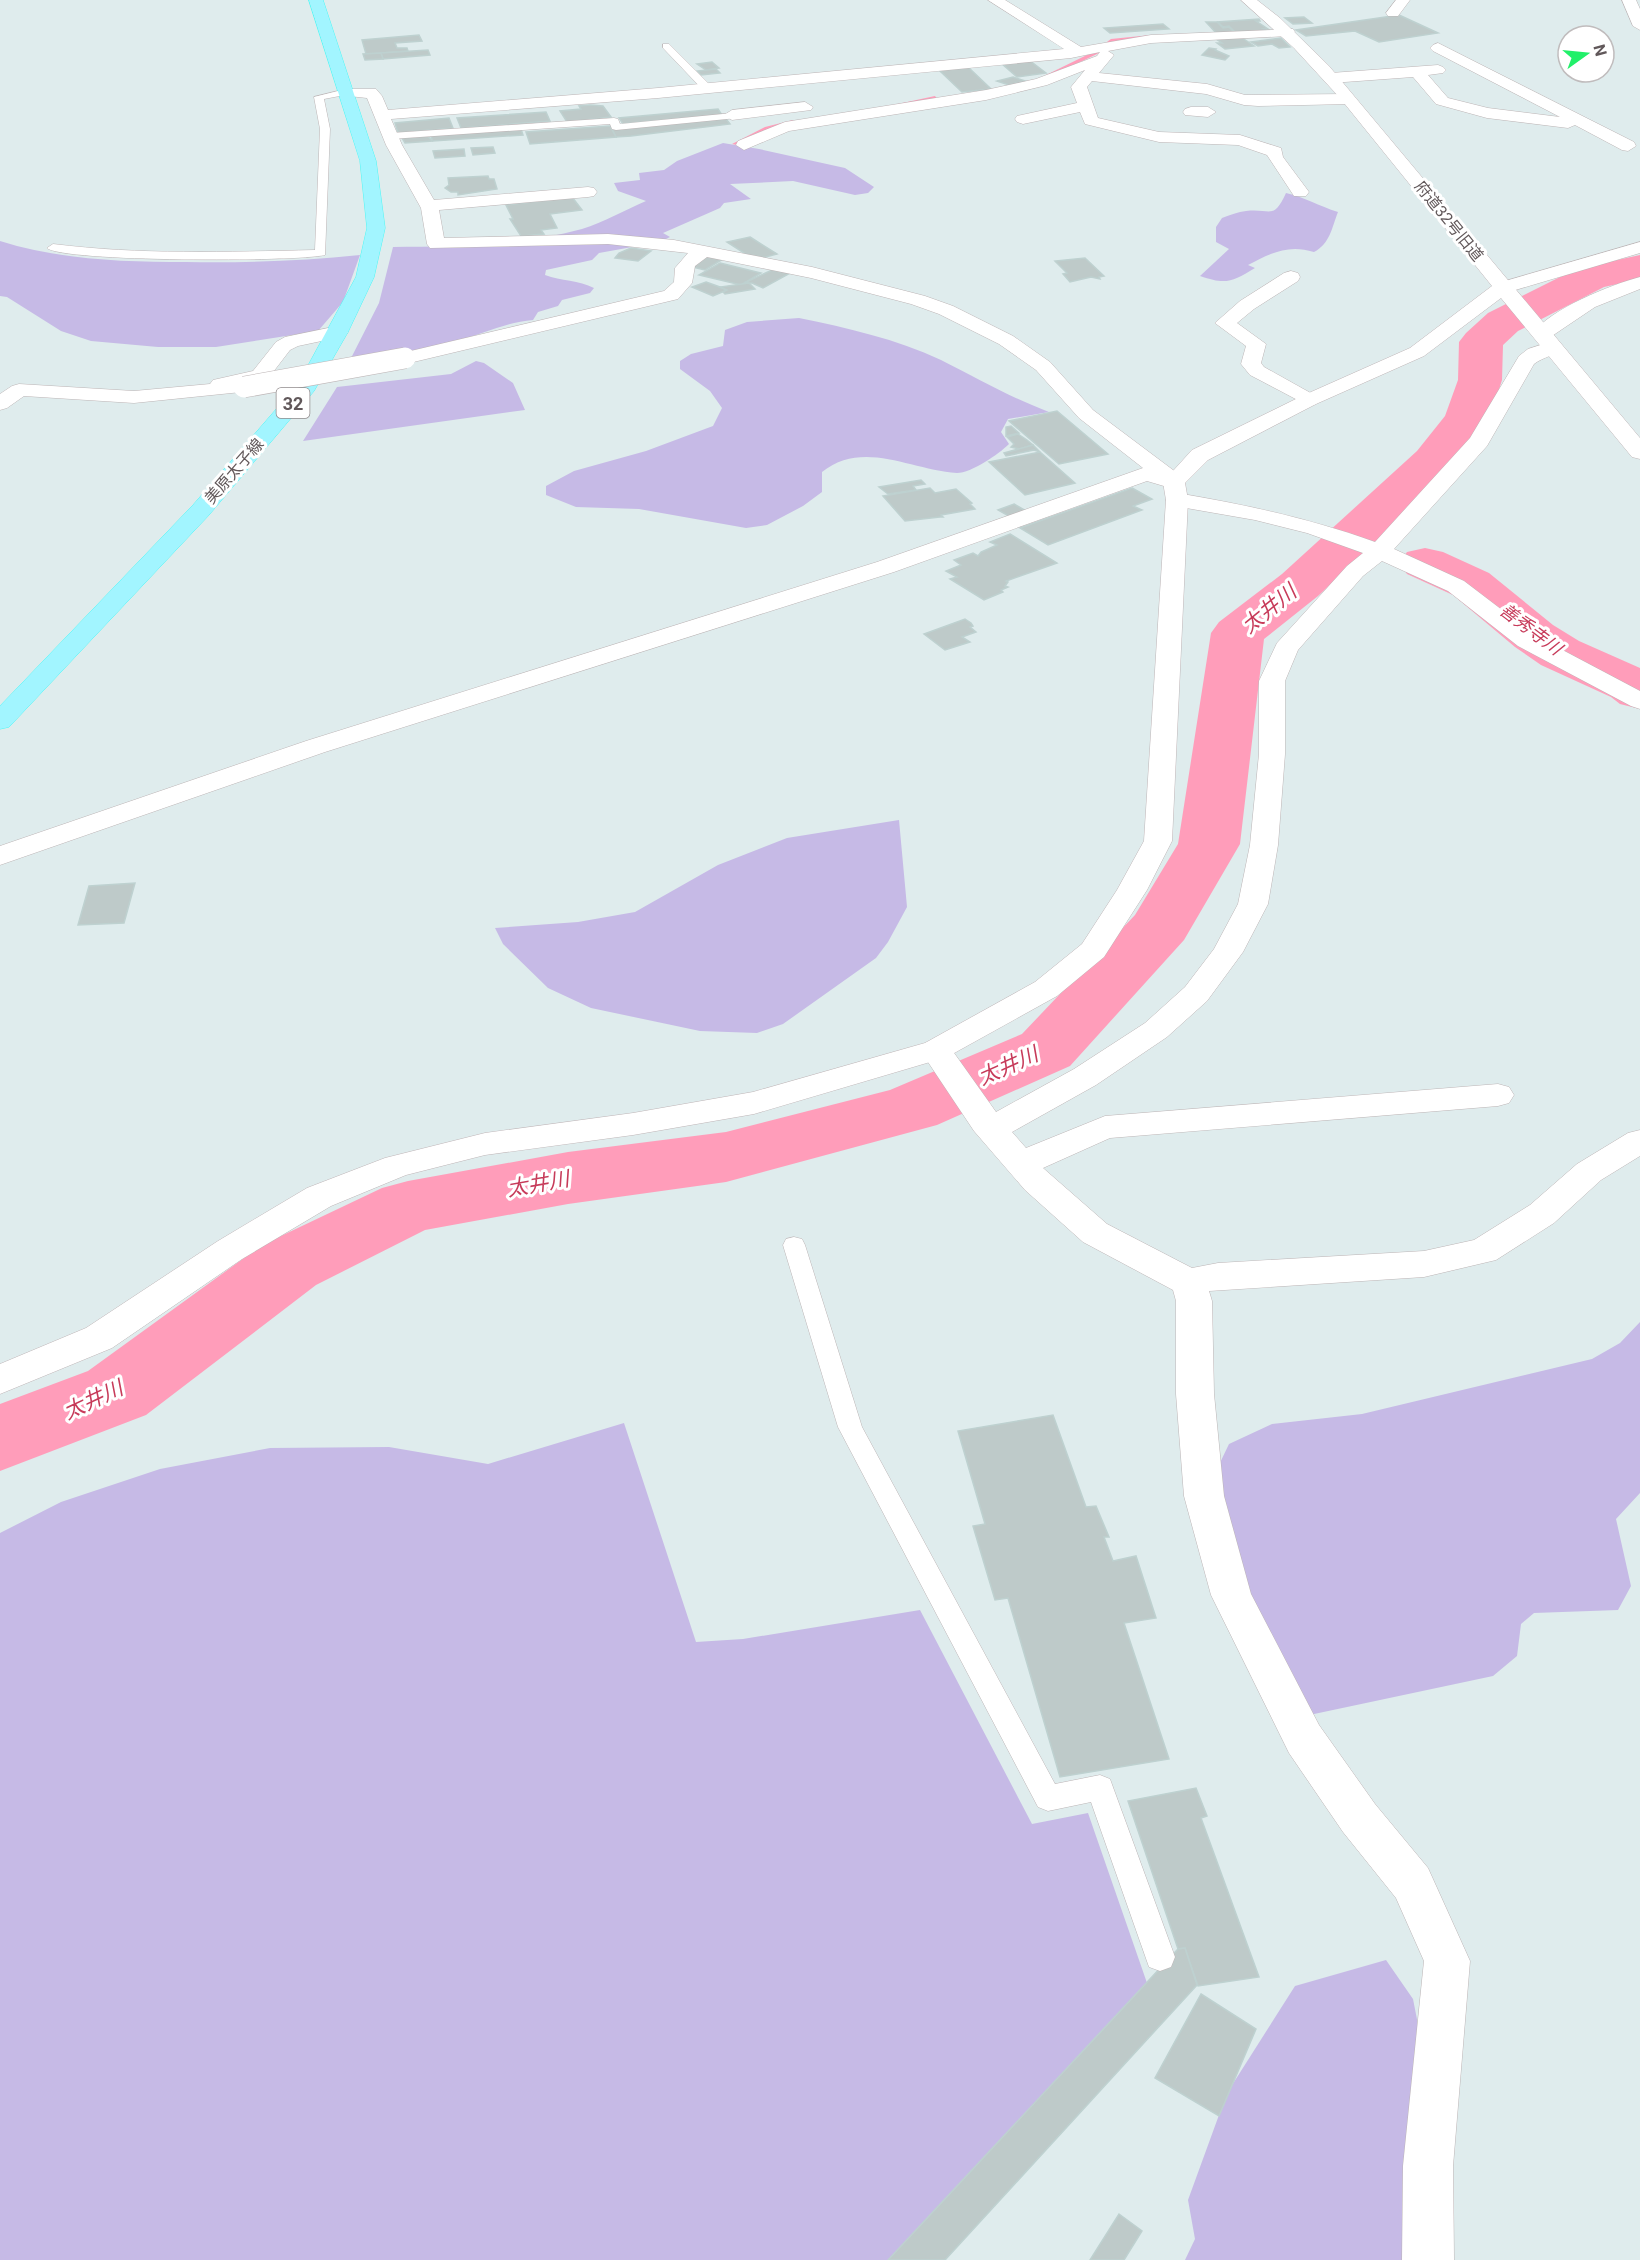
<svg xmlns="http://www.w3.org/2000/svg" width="1640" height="2260" font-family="Roboto,'Noto Sans JP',sans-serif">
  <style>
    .green { fill: #c6bae6 }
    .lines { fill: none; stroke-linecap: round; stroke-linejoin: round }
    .stream { fill: #ff9dba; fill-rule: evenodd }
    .river { fill: #ff9dba; fill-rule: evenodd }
    .building { fill: #becac9; stroke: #bed1d0; stroke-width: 1.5 }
    .lane-casing { stroke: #bdb5b6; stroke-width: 1 }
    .street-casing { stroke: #bdb5b6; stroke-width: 1 }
    .secondary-casing { stroke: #bfb5b7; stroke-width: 1 }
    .primary-casing { stroke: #4ef7f5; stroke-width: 1 }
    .lane { fill: #fff; fill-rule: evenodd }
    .street { fill: #fff; fill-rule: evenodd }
    .secondary { fill: #fff; fill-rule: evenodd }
    .primary { fill: #a2f5ff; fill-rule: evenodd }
    .street-bridge-casing { stroke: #bdb5b6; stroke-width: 22; stroke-linecap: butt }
    .street-bridge { stroke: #fff; stroke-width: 21 }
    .labels { text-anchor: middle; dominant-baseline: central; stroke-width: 6; stroke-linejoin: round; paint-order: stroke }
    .far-street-label { font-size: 16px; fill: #61585a; stroke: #fff }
    .shield { fill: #fff; stroke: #908a8c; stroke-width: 1.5 }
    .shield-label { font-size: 18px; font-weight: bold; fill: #61585a }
    .far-water-label { font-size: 18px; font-style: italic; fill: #c73b5a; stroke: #fff }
    .water-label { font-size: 21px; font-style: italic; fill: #c73b5a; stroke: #fff }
  </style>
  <rect width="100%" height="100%" fill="#dfeced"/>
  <!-- green -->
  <g class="green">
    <path d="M723 143 759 149 845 168 874 187 868 193 855 195 793 181 730 184 751 199 724 203 720 208 663 233 670 237 660 242 599 253 592 260 546 270 545 275C561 281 579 280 594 288L590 293 562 300 558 306 538 312 533 320C507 322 482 334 457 341 421 350 384 356 348 364L379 303 393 247C455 247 521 246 582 229 604 222 625 210 646 201L618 191 614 183 640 180 639 173 664 170 677 161Z"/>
    <path d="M1286 193C1304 197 1319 206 1338 212 1332 227 1330 244 1314 252 1288 244 1271 253 1248 265L1255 268C1232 282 1226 285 1200 276L1229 249 1216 242V227L1222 218C1230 215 1238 212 1246 211 1271 208 1273 221 1286 193Z"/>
    <path d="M0 241C60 260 124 262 186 262 244 263 302 261 360 255L343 302 318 331 216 347H158L91 341 61 331 7 297 0 296Z"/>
    <path d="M799 318C848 328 896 339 941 360 979 379 1009 397 1049 412L1008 419 1001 432 1009 444C999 454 971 473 957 473 911 470 863 439 822 472V492L803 506 767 525 746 528 639 509 576 507 546 495V486L574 471 646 451 713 426 722 408 710 391 680 369V361L691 354 723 346 725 330 747 322Z"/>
    <polygon points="476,361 484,363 513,383 525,410 303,441 337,387 451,374"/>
    <polygon points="899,820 907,907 888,942 876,958 783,1024 757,1033 700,1031 591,1008 548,988 503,944 495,928 578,922 635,912 718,865 787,838"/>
    <polygon points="1640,1322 1640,1493 1616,1519 1631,1586 1618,1610 1534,1613 1521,1624 1517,1656 1493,1676 1300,1717 1280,1711 1217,1469 1229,1444 1272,1424 1362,1414 1592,1359 1620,1343"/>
    <polygon points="624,1423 696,1642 743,1639 920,1610 1032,1824 1088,1813 1147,1983 888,2260 0,2260 0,1533 61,1502 160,1469 270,1448 389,1447 488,1464"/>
    <polygon points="1386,1960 1413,1999 1427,2070 1407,2260 1185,2260 1195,2239 1188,2200 1227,2093 1295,1986"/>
  </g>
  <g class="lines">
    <!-- stream -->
    <g class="stream">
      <polygon points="1151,35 1153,38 1114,42 1097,54 1051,76 1046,75 1093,52 1111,39"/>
      <polygon points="935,96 937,99 882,110 879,108"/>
      <polygon points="793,120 795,123 769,129 737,145 732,144 765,127"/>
    </g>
    <!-- river -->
    <g class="river">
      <polygon points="1640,255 1640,279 1604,287 1518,331 1503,345 1502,380 1490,418 1451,471 1318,596 1264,639 1240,844 1184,940 1070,1066 937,1125 726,1182 568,1204 425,1230 316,1285 146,1415 0,1471 0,1404 88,1371 262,1245 382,1188 408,1181 568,1152 726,1132 890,1090 1022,1034 1135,915 1178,844 1211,633 1219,622 1282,574 1417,451 1445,416 1458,380 1459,342 1466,333 1488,313 1576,269"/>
      <polygon points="1425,548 1443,552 1489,573 1553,625 1579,641 1640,668 1640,709 1620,704 1611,697 1541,665 1515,647 1453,595 1407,574 1399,563 1407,552"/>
    </g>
  </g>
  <!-- building -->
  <g class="building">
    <polygon points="1399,15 1438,33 1379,42 1355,31 1306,36 1296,30"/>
    <polygon points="1304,17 1312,23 1293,24 1285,18"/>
    <polygon points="1259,19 1260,21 1256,21 1268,29 1263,29 1266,31 1236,33 1229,26 1223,27 1218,22"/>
    <polygon points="1206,22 1217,22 1223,28 1229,27 1235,33 1217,34"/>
    <polygon points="1163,24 1169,29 1110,33 1104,28"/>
    <polygon points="419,35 422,41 395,43 397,48 407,48 408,51 381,53 366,54 362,40"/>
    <polygon points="1241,37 1254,46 1225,49 1217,43 1222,43 1216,39"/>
    <polygon points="1281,38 1290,47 1279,48 1272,44 1258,46 1251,42"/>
    <polygon points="1209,48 1216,49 1215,50 1229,56 1225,60 1202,55"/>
    <polygon points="428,50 430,55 383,59 381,53"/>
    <polygon points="381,53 383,59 365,60 363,54"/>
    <polygon points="1029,60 1046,73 1017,77 1001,63"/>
    <polygon points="712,62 719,68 706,70 697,64"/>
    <polygon points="968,67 991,89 962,92 939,70"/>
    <polygon points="716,69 720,73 701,75 697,71"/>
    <polygon points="1013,77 1025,81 1009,85 997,81"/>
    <polygon points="590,105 603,106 611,117 567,122 560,111 581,109 579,106"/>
    <polygon points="718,109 722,115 623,124 619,118"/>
    <polygon points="546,112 550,121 461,128 457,118"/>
    <polygon points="449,118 453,128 398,133 395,123"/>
    <polygon points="726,119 730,124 631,136 616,137 612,129"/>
    <polygon points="610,126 616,137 530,144 526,132"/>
    <polygon points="521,129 523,135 433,141 430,135"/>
    <polygon points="428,136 432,141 405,143 402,138"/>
    <polygon points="493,147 495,153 473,155 471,148"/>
    <polygon points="464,149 465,156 435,158 433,151"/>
    <polygon points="488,176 489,179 494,179 497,189 458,195 458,192 451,192 445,188 449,185 448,178"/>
    <polygon points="572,197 582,210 550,214 557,228 541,230 544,234 521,236 510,219 513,219 506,205"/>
    <polygon points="750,237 777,254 755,260 727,242"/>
    <polygon points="631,248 651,251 638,261 615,258 619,253"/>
    <polygon points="707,255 723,259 705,270 688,266"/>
    <polygon points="1085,258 1104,276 1099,277 1100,279 1091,277 1070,282 1063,274 1067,273 1055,261"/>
    <polygon points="720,263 761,273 741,285 699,275"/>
    <polygon points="772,270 781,272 787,270 794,271 763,288 752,283 744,283"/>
    <polygon points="706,282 720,287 727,290 713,296 692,287"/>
    <polygon points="749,283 755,289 725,294 723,292 727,290 720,287"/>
    <polygon points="1057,411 1108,454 1059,464 1009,421"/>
    <polygon points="1011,426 1019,433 1006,436 1006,427"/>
    <polygon points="1018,434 1027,440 1033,445 1019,449 1011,447 1014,444 1007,437"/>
    <polygon points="1033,445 1040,452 1034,450 1006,456 1004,453"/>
    <polygon points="1040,452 1075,483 1025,495 989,462"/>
    <polygon points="921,480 925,484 913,486 916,490 888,494 879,487"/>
    <polygon points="930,488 935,493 956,489 972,503 970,504 975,509 941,515 943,517 940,517 905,521 883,496"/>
    <polygon points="1132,488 1152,499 1133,506 1142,510 1048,545 1020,528"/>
    <polygon points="1014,504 1028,512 1012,518 998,510"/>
    <polygon points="1010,534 1057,563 1006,581 1008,582 1005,586 1008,587 1001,590 1003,592 984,600 950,579 957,577 946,571 961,565 954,560 973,553 978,556 981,552 997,545 990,542"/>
    <polygon points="965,619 971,623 973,626 970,627 976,632 962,637 970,642 945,650 924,634"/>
    <polygon points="135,883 124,923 78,925 89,886"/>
    <polygon points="1053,1415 1086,1507 1096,1506 1109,1537 1104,1537 1113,1561 1136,1556 1156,1618 1124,1623 1169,1759 1060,1777 1008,1598 995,1600 973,1526 985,1524 958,1431"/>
    <polygon points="1196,1788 1207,1816 1201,1818 1259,1977 1198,1986 1185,1948 1178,1949 1128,1801"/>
    <polygon points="1185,1948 1197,1985 945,2260 888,2260 1178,1949"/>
    <polygon points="1201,1994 1256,2029 1219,2116 1155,2078"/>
    <polygon points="1119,2214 1142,2231 1124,2260 1090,2260"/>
  </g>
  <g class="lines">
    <defs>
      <g id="lane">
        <polygon points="663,44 669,44 711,86 711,90 703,90 663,48"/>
        <path d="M346 89 350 90V94L324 99 330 129 325 255C296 262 63 262 47 248L53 244C140 255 227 252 315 250L320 129 314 97Z"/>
        <polygon points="733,113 737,114 737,118 616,130 612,129 610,124 391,139 386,136 391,133 614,118 618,119 620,124"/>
        <polygon points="794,1237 802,1239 805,1245 862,1427 1055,1784 1100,1775 1110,1779 1175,1957 1171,1967 1160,1971 1149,1967 1091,1802 1048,1811 1038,1807 838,1427 783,1245 786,1239"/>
      </g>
      <g id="street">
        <polygon points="988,0 1005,0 1081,47 1151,35 1293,29 1295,32 1288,36 1151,43 1108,51 1114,55 1099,73 1207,84 1245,95 1349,94 1357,99 1349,104 1258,106 1244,105 1206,94 1092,81 1087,87 1098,118 1159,132 1240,135 1281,148 1283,157 1309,192 1306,196 1294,196 1267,155 1238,145 1159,142 1085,124 1080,112 1023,124 1017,122 1015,119 1017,116 1077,103 1071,87 1085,70 1047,85 986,100 789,131 744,150 736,145 738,141 785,122 986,90 1036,79 1097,56 1100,52 1071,58 658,98 391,119 402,145 434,200 588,187 594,188 597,192 594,196 588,197 439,210 444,238 608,234 674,240 812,267 925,296 953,306 1013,336 1050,362 1093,410 1181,476 1185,482 1182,487 1174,489 1147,481 894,572 325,752 0,865 0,846 306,741 877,562 1143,468 1079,418 1036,370 999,344 939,314 911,304 811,278 707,257 695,266 692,283 678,299 405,364 398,362 395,358 398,354 664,291 674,282 675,268 688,253 608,244 430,248 427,244 421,208 386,145 367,98 340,95 338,92 340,89 376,89 382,96 388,110 658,88 1064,49"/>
        <polygon points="1396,0 1410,0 1398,16 1388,16 1386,13"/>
        <polygon points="1622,0 1636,0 1640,9 1640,30 1633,26"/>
        <polygon points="1438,43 1634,142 1636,146 1628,151 1622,150 1575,125 1568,128 1487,118 1436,104 1413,77 1331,83 1323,78 1331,73 1438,65 1443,67 1446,70 1443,73 1428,75 1448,98 1488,108 1560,117 1433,51 1430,48 1433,45"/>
        <polygon points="805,102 813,107 811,110 732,120 724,115 732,110"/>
        <polygon points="1191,107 1208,107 1216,112 1208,117 1185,115 1183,112 1185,109"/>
        <polygon points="1640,242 1640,253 1502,294 1495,292 1492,288 1495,284"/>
        <polygon points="1291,271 1298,273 1300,277 1298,281 1254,309 1237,323 1266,344 1261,363 1264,367 1316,396 1319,400 1316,404 1309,406 1250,375 1241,364 1246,346 1215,323 1240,301 1284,273"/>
        <path d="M1640 277V289L1595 307 1549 338H1535L1532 334C1550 309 1610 285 1640 277Z"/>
        <polygon points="338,326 345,328 348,332 345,336 298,346 290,350 267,380 252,384 254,387 251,391 134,403 24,396 7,408 0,410 0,394 12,386 19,384 134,391 210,384 213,380 253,371 276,342 285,337"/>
        <path d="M1553 341 1560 343 1563 347C1557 355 1543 357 1534 364L1487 446 1394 549 1464 581 1536 636 1640 691V709L1631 706 1518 646 1448 591 1382 561 1363 576 1298 650 1285 681V754L1278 845 1268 904 1243 952 1207 1001 1167 1037 1096 1085 1012 1132 1026 1148 1105 1116 1498 1084 1509 1087 1514 1095 1509 1103 1498 1106 1110 1138 1043 1168 1107 1224 1192 1268 1218 1263 1424 1251 1474 1240 1530 1205 1577 1164 1628 1133 1640 1130V1156L1601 1180 1554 1223 1496 1260 1424 1277 1209 1291 1212 1301 1214 1394 1224 1496 1251 1594 1319 1725 1375 1804 1428 1868 1470 1961 1453 2166 1454 2260H1402L1403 2166 1424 1961 1396 1898 1343 1832 1289 1753 1211 1595 1184 1496 1176 1394V1301L1173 1290 1083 1242 1025 1190 974 1131 920 1050 925 1043 936 1040 947 1043 996 1112 1074 1069 1145 1023 1185 987 1214 949 1238 904 1250 845 1259 754V681L1277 643 1347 566 1363 553 1307 533 1255 520 1169 505 1166 500 1169 495 1177 493C1247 505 1308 518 1375 542L1470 438 1519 356 1528 349Z"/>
      </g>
      <polygon id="secondary" points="1241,0 1257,0 1280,18 1329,66 1640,438 1640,459 1632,457 1501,298 1424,356 1316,404 1208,460 1185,483 1188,500 1172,841 1147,890 1104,957 1057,996 947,1057 754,1114 633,1135 485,1155 406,1175 331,1206 242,1259 112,1348 0,1394 0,1364 86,1328 218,1241 307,1188 385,1158 485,1133 633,1113 753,1092 925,1043 1035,982 1082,944 1117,890 1144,841 1166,500 1163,482 1192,450 1302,396 1410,348 1492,286 1340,98 1294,48"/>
      <polygon id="primary" points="309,0 323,0 376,161 385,228 374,277 348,332 314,391 209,515 9,727 0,729 0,706 193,505 298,384 356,277 367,228 360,161"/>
    </defs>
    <!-- lane casing -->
    <use href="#lane" class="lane-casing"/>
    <!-- street casing -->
    <use href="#street" class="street-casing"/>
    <!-- secondary casing -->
    <use href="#secondary" class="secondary-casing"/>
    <!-- primary casing -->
    <use href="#primary" class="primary-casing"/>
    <!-- lane -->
    <use href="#lane" class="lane"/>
    <!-- street -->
    <use href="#street" class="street"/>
    <!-- secondary -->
    <use href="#secondary" class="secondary"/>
    <!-- primary -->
    <use href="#primary" class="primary"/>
    <defs>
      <polyline id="street-bridge" points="244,387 405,358"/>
    </defs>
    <!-- street-bridge casing -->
    <use href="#street-bridge" class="street-bridge-casing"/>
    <!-- street-bridge -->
    <use href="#street-bridge" class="street-bridge"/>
  </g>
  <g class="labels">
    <!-- far-street labels -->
    <g class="far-street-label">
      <text transform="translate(1449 221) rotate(51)">府道32号旧道</text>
      <text transform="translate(234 471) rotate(-49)">美原太子線</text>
    </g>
    <!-- shield labels -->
    <rect class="shield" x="276.5" y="388" width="33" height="30" rx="4.5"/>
    <g class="shield-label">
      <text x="293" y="403">32</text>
    </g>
    <!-- far-water labels -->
    <g class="far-water-label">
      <text transform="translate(1531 629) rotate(37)">善秀寺川</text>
    </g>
    <!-- water labels -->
    <g class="water-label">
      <text transform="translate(1269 609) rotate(-39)">太井川</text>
      <text transform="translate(1008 1066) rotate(-24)">太井川</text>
      <text transform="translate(538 1184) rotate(-10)">太井川</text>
      <text transform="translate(93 1400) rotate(-25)">太井川</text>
    </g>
  </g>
  <!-- north arrow -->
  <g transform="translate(1586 54) rotate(75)"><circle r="28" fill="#ffffff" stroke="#c0bcbd" stroke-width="1.5"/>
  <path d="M0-4.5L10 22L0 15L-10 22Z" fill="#21f069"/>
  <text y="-9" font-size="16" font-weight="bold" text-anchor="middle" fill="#61585a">N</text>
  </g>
</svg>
